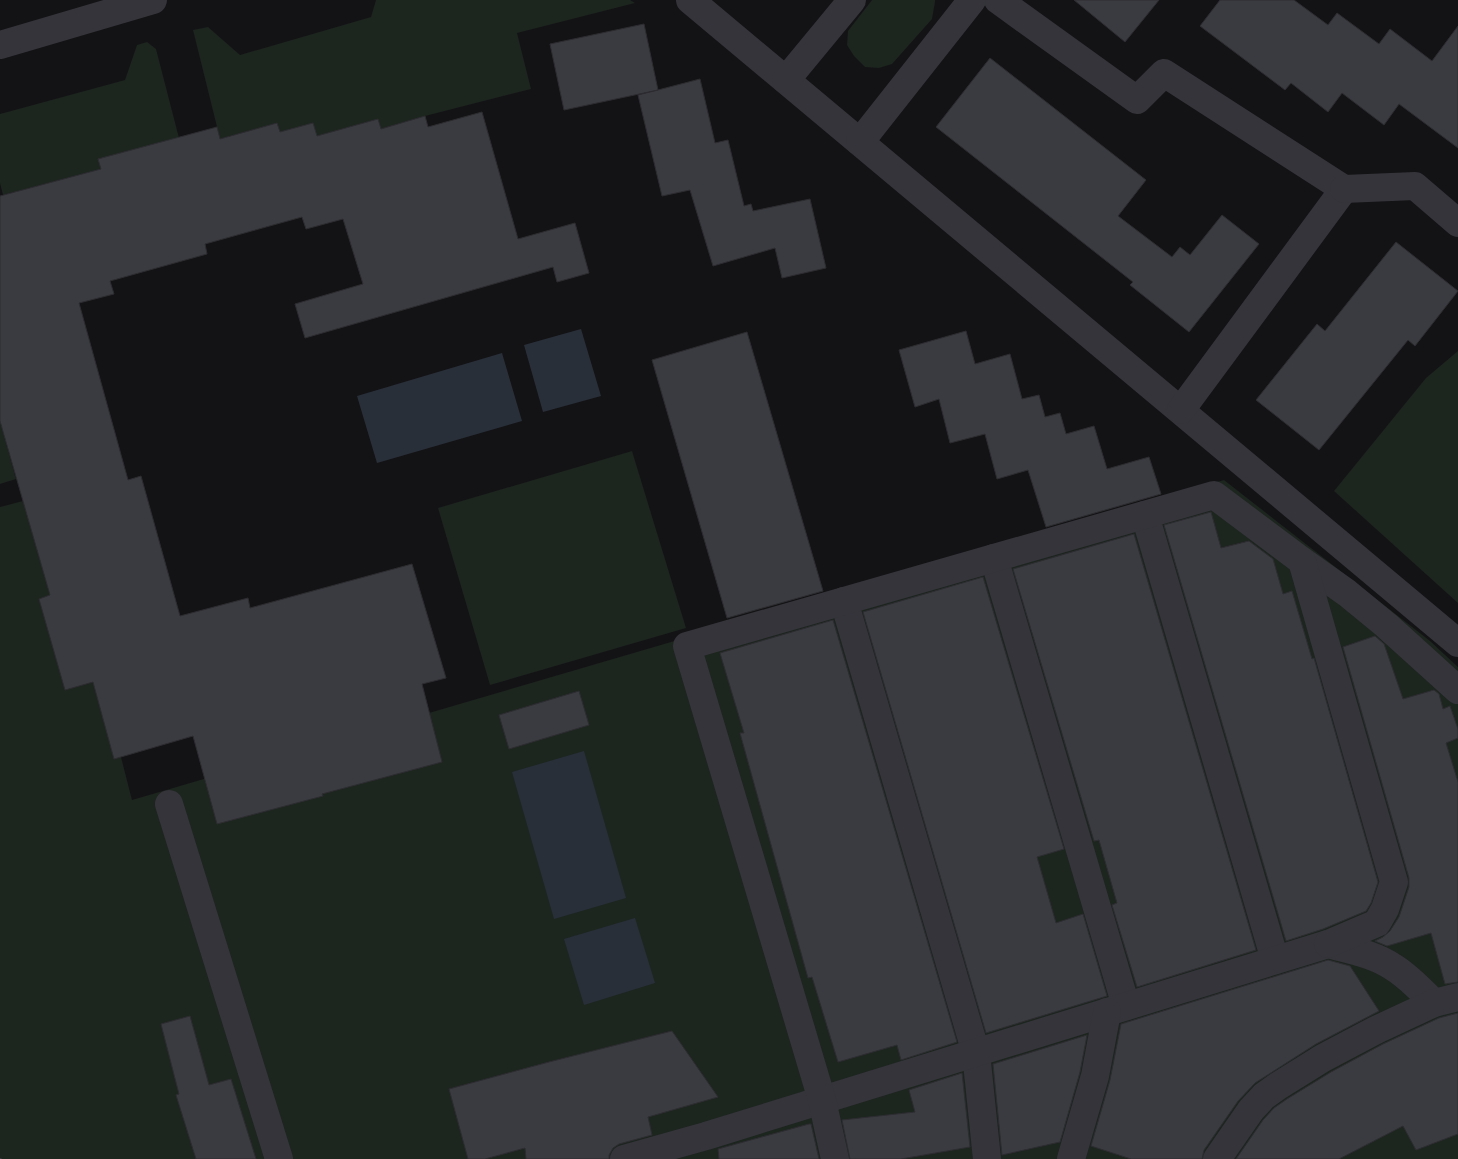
<svg xmlns="http://www.w3.org/2000/svg" width="1458" height="1159" font-family="Lato,sans-serif">
  <style>
    .green { fill: #1d251f }
    .water { fill: #292f39 }
    .building { fill: #3a3b40; stroke: #2d2d31 }
    .lines { fill: none; stroke-linecap: round; stroke-linejoin: round }
    .path { stroke: #3a3b41; stroke-width: 3; stroke-dasharray: 2.5 4; stroke-linecap: butt }
    .minor { stroke: #34343a; stroke-width: 28 }
  </style>
  <rect width="100%" height="100%" fill="#131315"/>
  <!-- green -->
  <g class="green">
    <polygon points="376,0 630,0 635,3 517,33 531,89 425,116 381,129 378,119 317,136 280,132 277,123 220,139 193,30 208,27 240,55 371,17"/>
    <polygon points="872,0 935,0 935,2 932,19 892,64 879,68 865,67 854,56 847,45 848,31"/>
    <polygon points="147,42 156,49 179,138 99,159 101,169 3,195 0,183 0,114 125,80 137,45"/>
    <polygon points="1458,351 1458,603 1334,491 1426,378"/>
    <polygon points="0,421 16,479 0,484"/>
    <polygon points="632,451 686,628 490,685 438,508"/>
    <polygon points="1224,480 1430,641 1458,667 1458,1159 0,1159 0,507 23,501 50,595 39,599 65,690 93,682 114,758 121,757 132,800"/>
  </g>
  <!-- water -->
  <g class="water">
    <polygon points="581,329 601,396 543,412 524,345"/>
    <polygon points="502,353 522,421 377,463 357,396"/>
    <polygon points="584,751 626,898 554,919 512,772"/>
    <polygon points="635,918 655,983 584,1005 564,939"/>
  </g>
  <!-- building -->
  <g class="building">
    <polygon points="1074,0 1159,0 1125,42"/>
    <polygon points="1220,0 1294,0 1328,25 1337,13 1379,44 1390,29 1432,61 1458,26 1458,148 1399,104 1384,125 1342,93 1328,112 1291,83 1285,90 1200,26"/>
    <polygon points="644,24 658,90 700,79 715,143 728,140 744,206 751,204 753,211 810,199 826,268 782,278 775,248 713,266 690,190 662,196 638,95 658,90 564,110 550,44"/>
    <polygon points="990,58 1146,180 1118,216 1172,257 1180,247 1190,255 1222,215 1259,244 1189,332 1130,285 1133,282 936,127"/>
    <polygon points="482,112 518,239 575,223 589,273 557,282 553,267 305,338 295,304 363,284 343,219 306,229 302,217 205,244 207,254 110,281 114,294 79,303 128,480 141,476 180,616 248,598 250,608 412,564 446,678 422,684 442,762 322,794 323,796 217,824 193,736 114,759 93,682 65,690 39,599 50,595 0,421 0,196 101,169 98,159 217,127 220,139 277,123 280,132 313,123 317,136 378,119 381,129 425,116 428,127"/>
    <polygon points="1396,242 1458,291 1415,346 1408,340 1319,450 1256,400 1317,324 1325,331"/>
    <polygon points="966,331 975,364 1010,354 1022,399 1039,395 1045,417 1060,413 1066,434 1094,426 1107,469 1149,457 1161,494 1046,527 1028,470 997,479 985,434 950,443 939,399 915,407 899,350"/>
    <polygon points="747,332 823,591 727,618 652,360"/>
    <polygon points="1211,512 1221,548 1249,541 1273,559 1283,594 1292,591 1312,659 1314,658 1378,882 1371,903 1366,911 1323,929 1286,941 1164,525"/>
    <polygon points="1134,534 1256,950 1137,987 1112,905 1117,903 1099,840 1094,841 1013,569"/>
    <polygon points="983,577 1064,849 1037,857 1056,923 1083,914 1107,996 986,1033 863,612"/>
    <polygon points="833,620 957,1042 901,1060 897,1045 838,1062 812,977 808,978 740,733 744,733 720,653"/>
    <polygon points="1375,636 1384,644 1403,699 1434,690 1439,694 1443,709 1450,706 1458,729 1458,738 1446,743 1458,782 1458,982 1445,984 1431,933 1387,946 1375,941 1383,937 1390,931 1399,917 1409,887 1409,878 1343,647"/>
    <polygon points="579,691 589,725 509,749 499,715"/>
    <polygon points="1328,960 1350,966 1379,1011 1316,1044 1255,1083 1238,1101 1204,1150 1202,1159 1131,1159 1091,1146 1110,1080 1121,1024"/>
    <polygon points="1458,1013 1458,1134 1416,1150 1403,1126 1339,1159 1236,1159 1263,1120 1274,1108 1287,1099 1331,1072 1383,1044 1439,1018"/>
    <polygon points="190,1016 209,1085 231,1079 256,1159 196,1159 176,1095 179,1094 161,1024"/>
    <polygon points="672,1031 718,1097 648,1117 652,1135 619,1144 613,1148 609,1155 609,1159 526,1159 525,1148 485,1159 468,1159 449,1089 549,1062"/>
    <polygon points="1087,1035 1080,1072 1060,1142 1002,1155 993,1064"/>
    <polygon points="962,1073 970,1147 901,1159 850,1159 842,1120 915,1112 909,1090"/>
    <polygon points="809,1124 811,1124 819,1159 719,1159 718,1149"/>
  </g>
  <g class="lines">
    <!-- path -->
    <polyline class="path" points="0,1158 0,1159"/>
    <!-- minor -->
    <g class="minor">
      <polyline points="690,0 1458,643"/>
      <polyline points="998,0 1137,100 1164,73 1344,189 1181,410"/>
      <polyline points="0,45 153,0"/>
      <polyline points="786,80 852,0"/>
      <polyline points="860,142 972,0"/>
      <polyline points="1344,189 1415,186 1458,223"/>
      <polyline points="1145,515 1275,960"/>
      <polyline points="994,558 1126,1006"/>
      <polyline points="1302,561 1347,593 1386,625 1458,690"/>
      <polyline points="844,601 976,1053 987,1159"/>
      <polyline points="169,804 279,1159"/>
      <path d="M624 1159 706 1136 1328 944C1350 950 1374 954 1393 967 1408 976 1421 990 1434 1003"/>
      <polyline points="835,1159 822,1100 687,646 1214,495 1302,561 1394,882 1385,909 1377,923 1328,944"/>
      <polyline points="1071,1159 1095,1076 1107,1012"/>
      <polyline points="1217,1159 1251,1110 1264,1096 1278,1086 1323,1058 1376,1030 1434,1003 1458,997"/>
    </g>
  </g>
</svg>
